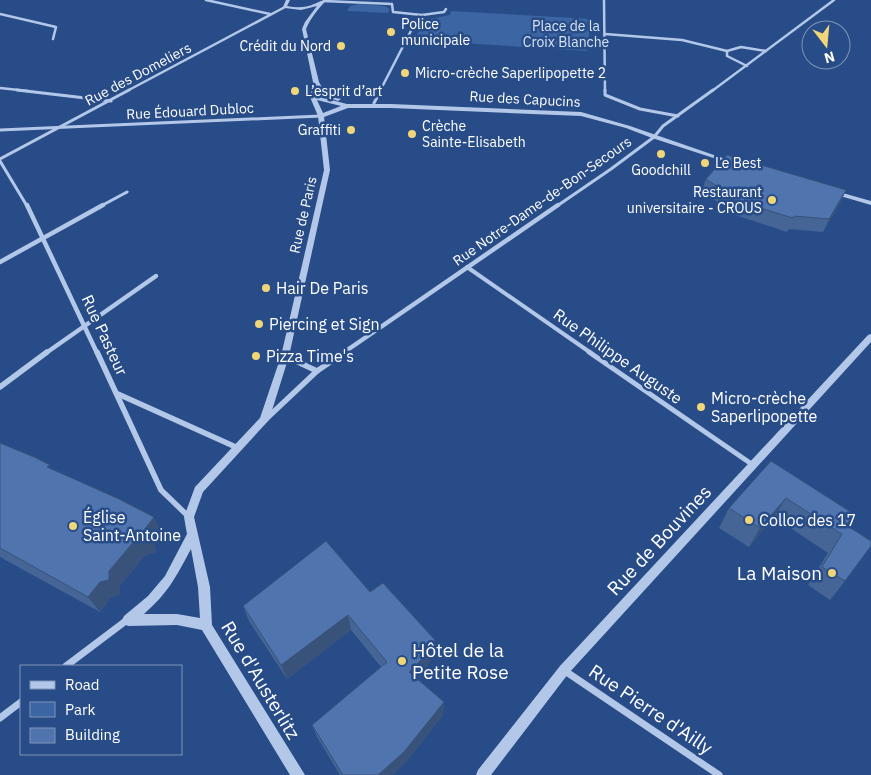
<svg xmlns="http://www.w3.org/2000/svg" width="871" height="775" font-family="'IBM Plex Sans',sans-serif">
  <style>
    .green { fill: #3c65a3 }
    .lines { fill: none; stroke-linecap: round; stroke-linejoin: round }
    .pedestrian-far2 { stroke: #b3c8e8; stroke-width: 2.5 }
    .pedestrian-far1 { stroke: #b3c8e8; stroke-width: 4 }
    .pedestrian { stroke: #b3c8e8; stroke-width: 5 }
    .minor-far4 { stroke: #b3c8e8; stroke-width: 2.5 }
    .minor-far3 { stroke: #b3c8e8; stroke-width: 3 }
    .minor-far2 { stroke: #b3c8e8; stroke-width: 4.5 }
    .minor-far1 { stroke: #b3c8e8; stroke-width: 5.5 }
    .minor { stroke: #b3c8e8; stroke-width: 7 }
    .tertiary { fill: #b3c8e8; fill-rule: evenodd }
    .wall { fill: #456596 }
    .shaded-wall { fill: #38527a }
    .building { fill: #5075ae; stroke: #38527a }
    .poi-dot { fill: #f0d579; stroke: #284c87; stroke-width: 2 }
    .labels { text-anchor: middle; dominant-baseline: central; stroke-width: 5; stroke-linejoin: round; paint-order: stroke }
    .far-poi-label { font-size: 14px; fill: #fff; stroke: #284c87; text-anchor: start }
    .far-park-label { font-size: 14px; fill: #d7e3f6; stroke: #284c87 }
    .far-street-label { font-size: 14px; fill: #fff; stroke: #284c87 }
    .poi-label { font-size: 16px; fill: #fff; stroke: #284c87; text-anchor: start }
    .street-label { font-size: 16px; fill: #fff; stroke: #284c87 }
    .near-street-label { font-size: 19px; fill: #fff; stroke: #284c87 }
    .near-poi-label { font-size: 19px; fill: #fff; stroke: #284c87; text-anchor: end }
  </style>
  <rect width="100%" height="100%" fill="#284c87"/>
  <!-- green -->
  <g class="green">
    <polygon points="360,4 384,6 390,9 388,13 347,11 350,6"/>
    <polygon points="451,11 591,19 587,51 414,40 425,20 450,15"/>
  </g>
  <g class="lines">
    <!-- pedestrian-far2 -->
    <g class="pedestrian-far2">
      <polyline points="324,1 392,4 393,12 422,15"/>
      <polyline points="605,34 682,40 727,51"/>
      <polyline points="747,66 727,56 727,51 741,47 766,51"/>
    </g>
    <!-- pedestrian-far1 -->
    <polyline class="pedestrian-far1" points="467,267 591,353"/>
    <!-- pedestrian -->
    <polyline class="pedestrian" points="589,352 753,465"/>
    <!-- minor-far4 -->
    <g class="minor-far4">
      <polyline points="206,0 270,14"/>
      <polyline points="604,0 605,91"/>
      <polyline points="0,14 56,27 53,39"/>
      <polyline points="0,88 28,91"/>
      <polyline points="127,91 285,7"/>
      <polyline points="380,91 415,23 422,15 444,12 446,9"/>
      <polyline points="712,91 834,0"/>
    </g>
    <!-- minor-far3 -->
    <g class="minor-far3">
      <polyline points="17,90 111,101"/>
      <polyline points="605,90 605,95 640,109 678,116"/>
      <polyline points="374,103 381,90"/>
      <polyline points="0,130 321,116"/>
      <polyline points="0,159 129,90"/>
      <polyline points="0,161 27,206"/>
      <polyline points="101,206 127,192"/>
      <polyline points="557,206 611,169 654,137 663,126 713,90"/>
    </g>
    <!-- minor-far2 -->
    <g class="minor-far2">
      <polyline points="27,205 97,353"/>
      <polyline points="0,262 103,205"/>
      <polyline points="46,353 156,276"/>
      <polyline points="343,353 558,205"/>
    </g>
    <!-- minor-far1 -->
    <g class="minor-far1">
      <polyline points="97,352 161,490 189,517"/>
      <polyline points="285,356 317,371"/>
      <polyline points="0,387 47,352"/>
      <polyline points="118,394 238,448"/>
      <polyline points="266,419 317,371 345,352"/>
    </g>
    <!-- minor -->
    <g class="minor">
      <polyline points="66,666 127,620"/>
      <polyline points="565,671 719,775"/>
      <polyline points="0,718 21,702"/>
    </g>
    <!-- tertiary -->
    <g class="tertiary">
      <path d="M286 0H290L287 6C296 8 306 8 314 4 320 2 321 0 327 0 320 6 310 19 306 29L319 82 325 93 341 99 338 101 321 95 317 89 316 96 347 104H391L581 112 630 126 737 163 732 164 652 138 626 128 581 116 391 108H348L324 117 330 170 289 356 269 420 203 492 194 517 210 587 212 625 305 775H290L202 630 177 625 128 626 124 624 122 620 124 616 148 596 165 576 187 534 184 517 195 487 260 418 281 356 324 170 318 116 310 97 313 82 302 29 305 22 317 6 301 10 285 8 283 7ZM317 100 341 106 323 113ZM191 549 198 587 200 618 177 614H144C168 593 176 577 191 549Z"/>
      <polygon points="832,190 871,201 871,205 830,193 829,192"/>
      <polygon points="871,334 871,342 568,674 491,775 476,775 478,770 560,666 868,335"/>
    </g>
  </g>
  <!-- wall -->
  <g class="wall">
    <polygon points="706,179 846,190 840,203 823,232 789,229 787,232 723,211 724,207 702,191"/>
    <polygon points="0,443 53,470 163,534 154,545 156,552 145,555 119,587 120,595 111,597 100,612 0,557"/>
    <polygon points="771,461 849,527 845,581 830,600 808,585 828,553 774,517 749,547 719,528 729,508"/>
    <polygon points="370,592 435,640 435,654 428,664 428,668 417,679 444,702 443,715 405,763 392,775 340,775 317,737 312,725 381,667 351,630 287,679 249,621 243,606"/>
  </g>
  <!-- shaded-wall -->
  <g class="shaded-wall">
    <polygon points="846,190 840,203 823,232 829,219"/>
    <polygon points="786,498 774,517 749,547 760,528"/>
    <polygon points="154,517 163,534 154,545 156,552 145,555 119,587 120,595 111,597 100,612 88,597"/>
    <polygon points="348,615 351,630 287,679 281,665"/>
    <polygon points="435,640 435,654 428,664 428,668 410,686 409,672"/>
    <polygon points="444,702 443,715 405,763 392,775 378,775"/>
  </g>
  <!-- building -->
  <g class="building">
    <polygon points="727,155 846,190 829,219 794,216 793,218 727,198 730,195 706,179"/>
    <polygon points="0,443 34,457 50,465 47,467 119,499 154,517 145,529 147,536 136,539 109,571 109,580 100,582 88,597 0,548"/>
    <polygon points="771,461 857,516 849,527 871,541 871,546 845,581 822,567 842,534 786,498 760,528 729,508"/>
    <polygon points="326,541 370,592 383,583 435,640 425,652 427,654 409,672 444,702 404,752 378,775 343,775 312,725 387,662 348,615 281,665 243,606"/>
  </g>
  <!-- markers -->
  <g class="poi-dot">
    <circle cx="391" cy="32" r="5"/>
    <circle cx="341" cy="46" r="5"/>
    <circle cx="405" cy="73" r="5"/>
    <circle cx="295" cy="91" r="5"/>
    <circle cx="351" cy="130" r="5"/>
    <circle cx="412" cy="134" r="5"/>
    <circle cx="661" cy="154" r="5"/>
    <circle cx="705" cy="163" r="5"/>
    <circle cx="772" cy="200" r="5"/>
    <circle cx="266" cy="288" r="5"/>
    <circle cx="259" cy="324" r="5"/>
    <circle cx="256" cy="356" r="5"/>
    <circle cx="701" cy="407" r="5"/>
    <circle cx="749" cy="520" r="5"/>
    <circle cx="73" cy="526" r="5"/>
    <circle cx="832" cy="573" r="5"/>
    <circle cx="402" cy="661" r="5"/>
  </g>
  <g class="labels">
    <!-- far-poi labels -->
    <g class="far-poi-label">
      <text x="401" y="24">Police<tspan x="401" dy="16">municipale</tspan></text>
      <text x="331" y="46" text-anchor="end">Crédit du Nord</text>
      <text x="415" y="73">Micro-crèche Saperlipopette 2</text>
      <text x="305" y="91">L’esprit d’art</text>
      <text x="422" y="126">Crèche<tspan x="422" dy="16">Sainte-Elisabeth</tspan></text>
      <text x="341" y="130" text-anchor="end">Graffiti</text>
      <text x="715" y="163">Le Best</text>
      <text x="661" y="170" text-anchor="middle">Goodchill</text>
      <text x="762" y="192" text-anchor="end">Restaurant<tspan x="762" dy="16">universitaire - CROUS</tspan></text>
    </g>
    <!-- far-park labels -->
    <g class="far-park-label">
      <text x="566" y="26">Place de la<tspan x="566" dy="16">Croix Blanche</tspan></text>
    </g>
    <!-- far-street labels -->
    <g class="far-street-label">
      <text transform="translate(138 74) rotate(-28)">Rue des Domeliers</text>
      <text transform="translate(525 99) rotate(3)">Rue des Capucins</text>
      <text transform="translate(190 111) rotate(-3)">Rue Édouard Dubloc</text>
      <text transform="translate(542 201) rotate(-35)">Rue Notre-Dame-de-Bon-Secours</text>
      <text transform="translate(303 215) rotate(-77)">Rue de Paris</text>
    </g>
    <!-- poi labels -->
    <g class="poi-label">
      <text x="276" y="288">Hair De Paris</text>
      <text x="269" y="324">Piercing et Sign</text>
      <text x="266" y="356">Pizza Time's</text>
      <text x="711" y="398">Micro-crèche<tspan x="711" dy="18">Saperlipopette</tspan></text>
      <text x="83" y="517">Église<tspan x="83" dy="18">Saint-Antoine</tspan></text>
      <text x="759" y="520">Colloc des 17</text>
    </g>
    <!-- street labels -->
    <g class="street-label">
      <text transform="translate(105 335) rotate(65)">Rue Pasteur</text>
      <text transform="translate(618 356) rotate(35)">Rue Philippe Auguste</text>
    </g>
    <!-- near-street labels -->
    <g class="near-street-label">
      <text transform="translate(659 540) rotate(-47)">Rue de Bouvines</text>
      <text transform="translate(261 680) rotate(59)">Rue d'Austerlitz</text>
      <text transform="translate(651 709) rotate(34)">Rue Pierre d'Ailly</text>
    </g>
    <!-- near-poi labels -->
    <g class="near-poi-label">
      <text x="822" y="573">La Maison</text>
      <text x="412" y="650" text-anchor="start">Hôtel de la<tspan x="412" dy="22">Petite Rose</tspan></text>
    </g>
  </g>
  <!-- legend -->
  <rect x="20" y="665" width="162" height="90" fill="#284c87" stroke="#7e94b7"/>
  <rect x="30" y="681" width="25" height="8" fill="#b3c8e8" stroke="#7e94b7"/>
  <text x="65" y="690" font-size="15" fill="#ffffff">Road</text>
  <rect x="30" y="702" width="25" height="15" fill="#3c65a3" stroke="#7e94b7"/>
  <text x="65" y="715" font-size="15" fill="#ffffff">Park</text>
  <rect x="30" y="728" width="25" height="15" fill="#5075ae" stroke="#7e94b7"/>
  <text x="65" y="740" font-size="15" fill="#ffffff">Building</text>
  <!-- north arrow -->
  <g transform="translate(826 45) rotate(164)"><circle r="24" fill="#284c87" stroke="#7e94b7"/>
  <path d="M0-4L9 19L0 12L-9 19Z" fill="#f0d579"/>
  <text y="-8" font-size="14" font-weight="bold" text-anchor="middle" fill="#ffffff">N</text>
  </g>
</svg>
